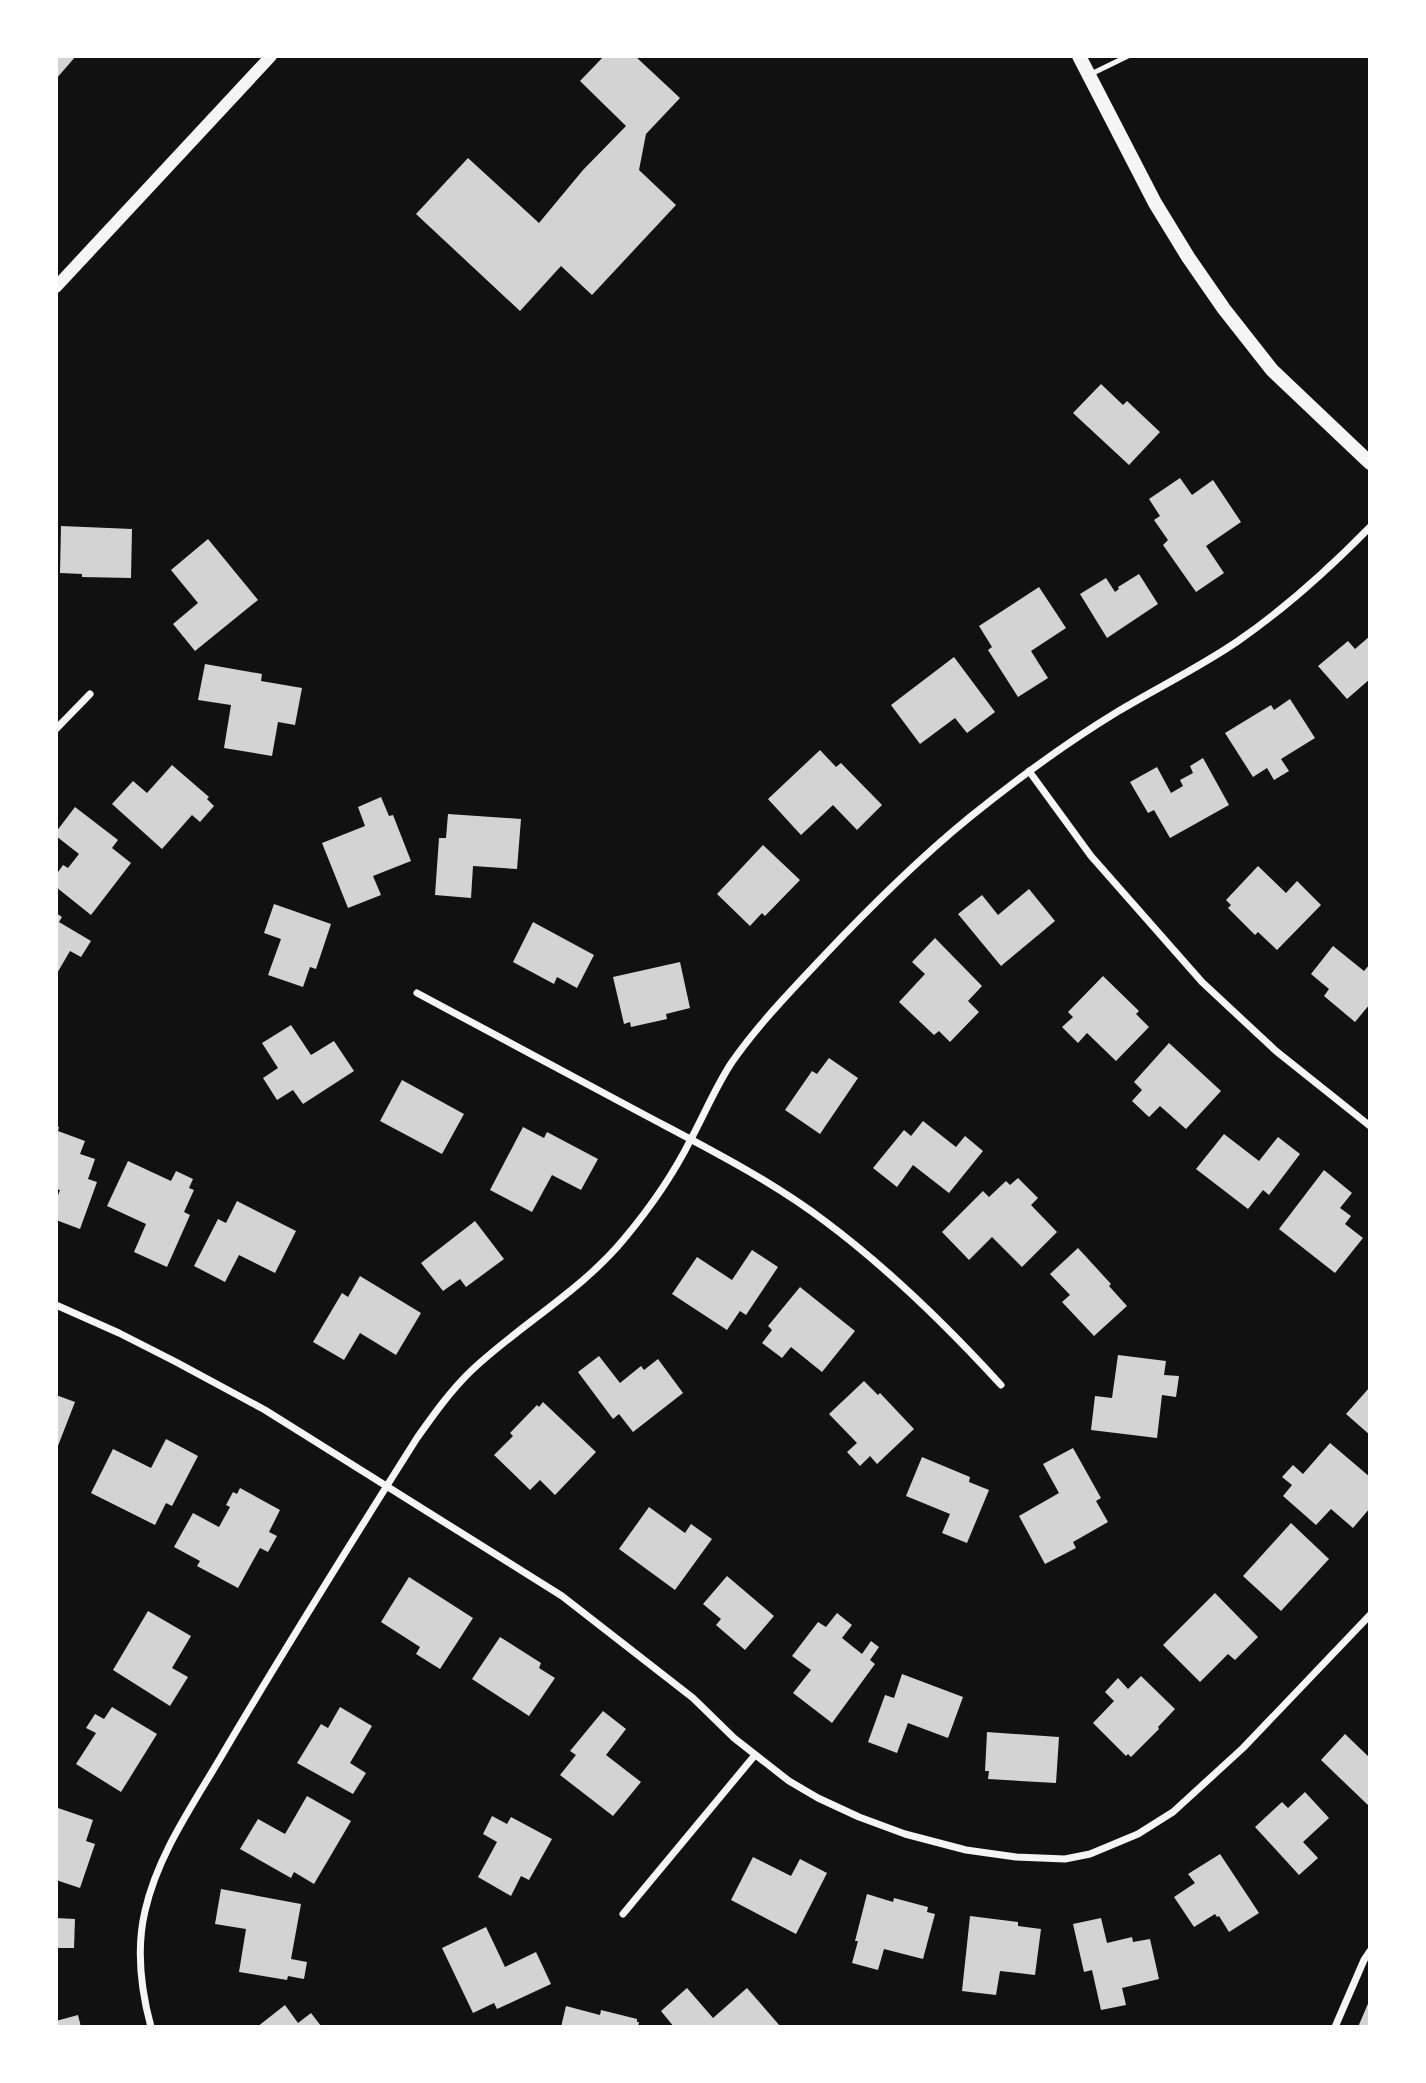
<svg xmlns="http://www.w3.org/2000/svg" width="1426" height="2083" font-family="'Playfair Display',serif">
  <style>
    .building { fill: #d3d3d3 }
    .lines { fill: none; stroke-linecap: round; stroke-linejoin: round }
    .service { stroke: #f5f5f5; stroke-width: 5 }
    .minor { stroke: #f5f5f5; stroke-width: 7 }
    .tertiary { stroke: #f5f5f5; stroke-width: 12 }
    .secondary { stroke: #f5f5f5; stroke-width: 14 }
  </style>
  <rect width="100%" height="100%" fill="#111"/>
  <!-- building -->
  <g class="building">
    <polygon points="56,56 76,56 56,79"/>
    <polygon points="604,56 635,56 680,98 646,134 639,170 676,205 592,295 561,266 520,311 416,214 468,158 539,223 583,170 626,126 580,81"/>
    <polygon points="1101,384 1123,405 1127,401 1160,432 1129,465 1073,413"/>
    <polygon points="1180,478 1192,495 1213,480 1241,522 1206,546 1224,573 1196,592 1163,545 1168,540 1154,520 1160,516 1149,499"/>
    <polygon points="61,526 132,529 131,578 82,577 82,574 60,573"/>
    <polygon points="208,539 258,600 195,651 173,624 198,603 171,570"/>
    <polygon points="1139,574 1158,604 1107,638 1080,594 1106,578 1115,592 1119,589 1118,587"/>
    <polygon points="1039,587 1066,628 1031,651 1048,678 1018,697 988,650 992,647 979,626"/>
    <polygon points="1370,636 1370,679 1347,699 1318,666 1348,641 1355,649"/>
    <polygon points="954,657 995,712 967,733 955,718 920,744 891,705"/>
    <polygon points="205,664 262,674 261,681 302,688 295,725 278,722 272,756 224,748 231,705 198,700"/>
    <polygon points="1290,699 1315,738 1281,759 1289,771 1274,780 1267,768 1253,777 1225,733 1271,705 1274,710"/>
    <polygon points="820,750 836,767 841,763 882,805 857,830 833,805 801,835 768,799"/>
    <polygon points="1203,758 1229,805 1170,838 1154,810 1148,813 1130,782 1157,767 1171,793 1183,786 1180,780 1193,773 1190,766"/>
    <polygon points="172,765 209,797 207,799 214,806 200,822 192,815 162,849 112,804 133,781 147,793"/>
    <polygon points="381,797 389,816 393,815 411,861 373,876 381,895 348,908 322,843 365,826 358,807"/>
    <polygon points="75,807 118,840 112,848 131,863 91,915 56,887 56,875 63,865 68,868 79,854 56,836 56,832"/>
    <polygon points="448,814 521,819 517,869 473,866 471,898 435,895 439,838 446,838"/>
    <polygon points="763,845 800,880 765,916 762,913 750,926 717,894"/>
    <polygon points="1258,866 1286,893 1297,881 1321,905 1277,950 1258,932 1255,935 1228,908 1231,905 1226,900"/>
    <polygon points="1029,889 1055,921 1001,966 958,914 982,895 998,915"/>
    <polygon points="274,904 331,924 316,969 310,967 303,987 268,975 281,939 264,933"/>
    <polygon points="56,913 62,917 59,922 91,941 81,957 70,951 56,975"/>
    <polygon points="533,922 594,955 577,988 557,977 554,984 513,962"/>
    <polygon points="935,938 982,986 968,1001 979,1012 950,1042 939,1031 934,1035 899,1002 925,974 912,962"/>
    <polygon points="1333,946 1364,971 1370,964 1370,1004 1355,1022 1324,996 1329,989 1311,974"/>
    <polygon points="680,962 690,1008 666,1014 667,1019 631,1027 630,1022 624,1024 613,977"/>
    <polygon points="1103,976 1139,1011 1136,1014 1149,1027 1116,1061 1087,1033 1078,1043 1062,1027 1073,1017 1068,1012"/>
    <polygon points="291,1025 311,1055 334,1041 354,1071 303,1104 293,1090 277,1100 263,1078 278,1068 262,1043"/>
    <polygon points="1169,1043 1221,1091 1186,1129 1160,1106 1149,1117 1132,1101 1142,1090 1134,1082"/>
    <polygon points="829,1058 858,1078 820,1134 785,1110 812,1071 817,1074"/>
    <polygon points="402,1080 464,1114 442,1154 380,1121"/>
    <polygon points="923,1121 956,1147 965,1136 983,1151 949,1193 913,1165 897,1187 873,1168 904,1130 911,1136"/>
    <polygon points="56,1126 59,1127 58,1131 85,1141 80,1154 95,1159 88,1179 97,1182 80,1229 56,1220 56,1200 60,1190 56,1189"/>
    <polygon points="523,1127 544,1138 547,1132 598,1159 581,1190 552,1175 532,1212 490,1190"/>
    <polygon points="1224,1134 1259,1161 1278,1137 1300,1154 1269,1195 1263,1190 1248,1209 1196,1169"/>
    <polygon points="128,1161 171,1181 176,1171 193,1179 189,1188 194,1190 184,1212 190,1215 167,1267 134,1252 146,1224 107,1206"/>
    <polygon points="1324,1170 1352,1193 1340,1208 1351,1216 1345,1224 1363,1238 1335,1273 1279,1229"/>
    <polygon points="1018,1178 1038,1198 1031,1205 1057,1232 1022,1267 992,1237 969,1260 942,1232 983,1191 989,1197 1006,1181 1010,1185"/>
    <polygon points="237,1201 296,1231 275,1273 239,1255 225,1282 194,1266 218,1219 226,1223"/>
    <polygon points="475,1221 504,1259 466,1287 460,1279 443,1291 421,1263"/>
    <polygon points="1078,1248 1111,1284 1109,1286 1127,1306 1094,1336 1062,1302 1070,1295 1050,1274"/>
    <polygon points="752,1250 778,1267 746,1315 740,1311 727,1330 672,1294 697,1257 732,1280"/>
    <polygon points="360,1276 421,1313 396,1355 360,1333 344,1360 313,1342 342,1293 348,1297"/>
    <polygon points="800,1287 855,1331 822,1372 791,1347 782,1358 762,1343 772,1330 768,1326"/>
    <polygon points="1118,1355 1166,1361 1164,1375 1179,1376 1176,1397 1162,1395 1157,1438 1091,1430 1095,1396 1112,1398"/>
    <polygon points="599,1356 620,1383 641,1366 644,1370 658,1359 683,1393 633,1432 619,1414 613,1419 578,1372"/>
    <polygon points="864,1381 878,1395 880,1393 914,1429 877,1464 870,1456 860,1466 847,1452 857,1443 829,1414"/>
    <polygon points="1370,1387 1370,1435 1346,1414"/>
    <polygon points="56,1395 75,1402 56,1451"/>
    <polygon points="543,1402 596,1452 555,1495 540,1480 530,1490 494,1455 513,1436 510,1433 537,1405 539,1407"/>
    <polygon points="166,1439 198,1456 172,1506 166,1503 155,1525 91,1493 113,1449 151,1468"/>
    <polygon points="1330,1443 1370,1477 1370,1508 1353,1528 1331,1509 1316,1525 1283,1496 1292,1485 1282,1477 1293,1465 1303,1474"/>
    <polygon points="1073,1448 1101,1498 1096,1501 1108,1522 1073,1542 1076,1548 1045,1564 1019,1516 1059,1493 1043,1464"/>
    <polygon points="922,1457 970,1477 969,1482 989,1490 967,1543 942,1533 950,1514 906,1496"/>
    <polygon points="240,1488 280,1510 269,1532 277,1536 268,1552 260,1548 238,1588 197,1566 200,1561 174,1547 193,1513 219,1527 230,1507 226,1505 233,1492 237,1494"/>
    <polygon points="649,1507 685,1533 691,1524 712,1539 675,1590 619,1549"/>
    <polygon points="1291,1523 1329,1559 1281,1611 1243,1576"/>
    <polygon points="727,1576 774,1616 745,1650 716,1625 721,1619 703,1604"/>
    <polygon points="409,1577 473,1618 440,1669 416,1654 420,1647 381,1622"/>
    <polygon points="1215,1593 1258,1637 1235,1660 1228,1654 1200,1682 1163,1645"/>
    <polygon points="148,1611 191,1636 172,1668 188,1677 170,1706 113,1670"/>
    <polygon points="837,1613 852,1625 842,1638 862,1654 871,1641 879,1647 870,1660 875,1664 832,1723 793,1693 811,1670 792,1656 818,1622 826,1627"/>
    <polygon points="500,1637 541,1663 539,1668 555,1678 529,1716 472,1679"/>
    <polygon points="902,1674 963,1697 948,1738 908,1723 897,1753 868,1742 885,1695 894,1698"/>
    <polygon points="1141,1676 1175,1709 1158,1727 1159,1729 1131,1757 1128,1754 1126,1756 1093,1723 1114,1701 1105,1692 1118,1678 1128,1689"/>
    <polygon points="112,1707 157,1734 121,1792 76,1764 96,1733 86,1728 95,1714 104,1719"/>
    <polygon points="340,1707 372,1726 350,1763 366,1773 353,1794 297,1763 321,1724 328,1728"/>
    <polygon points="603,1711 626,1729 606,1755 641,1782 613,1816 560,1775 576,1755 570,1751"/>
    <polygon points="987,1732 1059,1737 1056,1783 988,1779 989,1771 985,1771"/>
    <polygon points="1345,1734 1370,1758 1370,1807 1321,1760"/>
    <polygon points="1305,1792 1329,1818 1303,1842 1318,1858 1299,1875 1255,1827 1282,1802 1288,1808"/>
    <polygon points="307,1796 351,1821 314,1884 294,1872 291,1878 240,1849 258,1819 285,1834"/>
    <polygon points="58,1808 93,1820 86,1841 95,1844 80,1888 56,1880 56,1814"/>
    <polygon points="492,1816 507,1824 511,1817 552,1839 529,1880 521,1876 511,1896 478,1877 497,1842 483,1834"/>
    <polygon points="1220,1854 1259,1913 1229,1932 1219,1916 1217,1917 1215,1914 1194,1927 1174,1897 1195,1883 1188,1874"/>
    <polygon points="753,1857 791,1876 800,1859 827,1873 796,1934 731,1900"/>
    <polygon points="221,1889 301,1904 291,1959 307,1962 304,1979 288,1976 287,1980 239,1972 246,1929 215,1924"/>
    <polygon points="867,1894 893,1902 894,1898 928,1907 927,1912 935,1914 923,1959 884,1949 878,1970 852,1963 858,1941 855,1941"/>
    <polygon points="970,1916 1018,1922 1018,1926 1041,1929 1035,1975 1000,1971 996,1995 962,1991"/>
    <polygon points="56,1918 75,1919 74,1948 56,1948"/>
    <polygon points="1101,1918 1107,1943 1132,1937 1133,1942 1150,1939 1159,1979 1122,1988 1126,2005 1101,2010 1092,1970 1084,1972 1073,1924"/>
    <polygon points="486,1927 505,1967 536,1952 551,1984 497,2009 494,2003 473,2013 442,1948"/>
    <polygon points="687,1988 713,2018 747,1988 780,2026 674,2027 661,2011"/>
    <polygon points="1370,1999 1370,2027 1358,2027"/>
    <polygon points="285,2005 298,2023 311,2013 321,2026 257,2027"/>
    <polygon points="566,2006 600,2015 601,2010 637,2019 637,2022 639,2022 638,2027 561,2027"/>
    <polygon points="78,2015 81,2027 56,2027 56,2021"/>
  </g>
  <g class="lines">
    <!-- service -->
    <polyline class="service" points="1089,75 1128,56"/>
    <!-- minor -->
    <g class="minor">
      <polyline points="56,729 90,694"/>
      <polyline points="1029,771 1091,856 1202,982 1276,1051 1370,1126"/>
      <path d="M417 993C493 1033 568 1074 643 1114 705 1147 769 1179 826 1222 890 1270 947 1326 1001 1385"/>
      <polyline points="56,1305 119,1333 176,1362 265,1410 562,1596 693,1698 734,1738 789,1781 818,1798 859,1817 905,1834 966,1850 1016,1857 1065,1859 1090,1854 1138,1834 1173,1812 1243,1748 1370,1615"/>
      <polyline points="623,1914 755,1755"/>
      <path d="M151 2027C141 1990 136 1949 145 1911 158 1853 195 1802 225 1750 287 1645 352 1541 417 1438 434 1414 451 1390 472 1370 521 1324 581 1291 624 1239 650 1208 673 1175 691 1139 705 1113 716 1086 732 1062 758 1025 788 994 819 961 867 910 916 861 970 817 1016 780 1066 743 1117 712 1157 688 1200 667 1238 641 1287 607 1329 569 1370 527"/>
      <polyline points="1335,2027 1364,1960 1370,1951"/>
    </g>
    <!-- tertiary -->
    <polyline class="tertiary" points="56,287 271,56"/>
    <!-- secondary -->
    <polyline class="secondary" points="1079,56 1155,203 1188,257 1224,309 1272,370 1370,463"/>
  </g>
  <!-- border -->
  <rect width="1426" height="2083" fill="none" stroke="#ffffff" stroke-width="116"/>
</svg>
